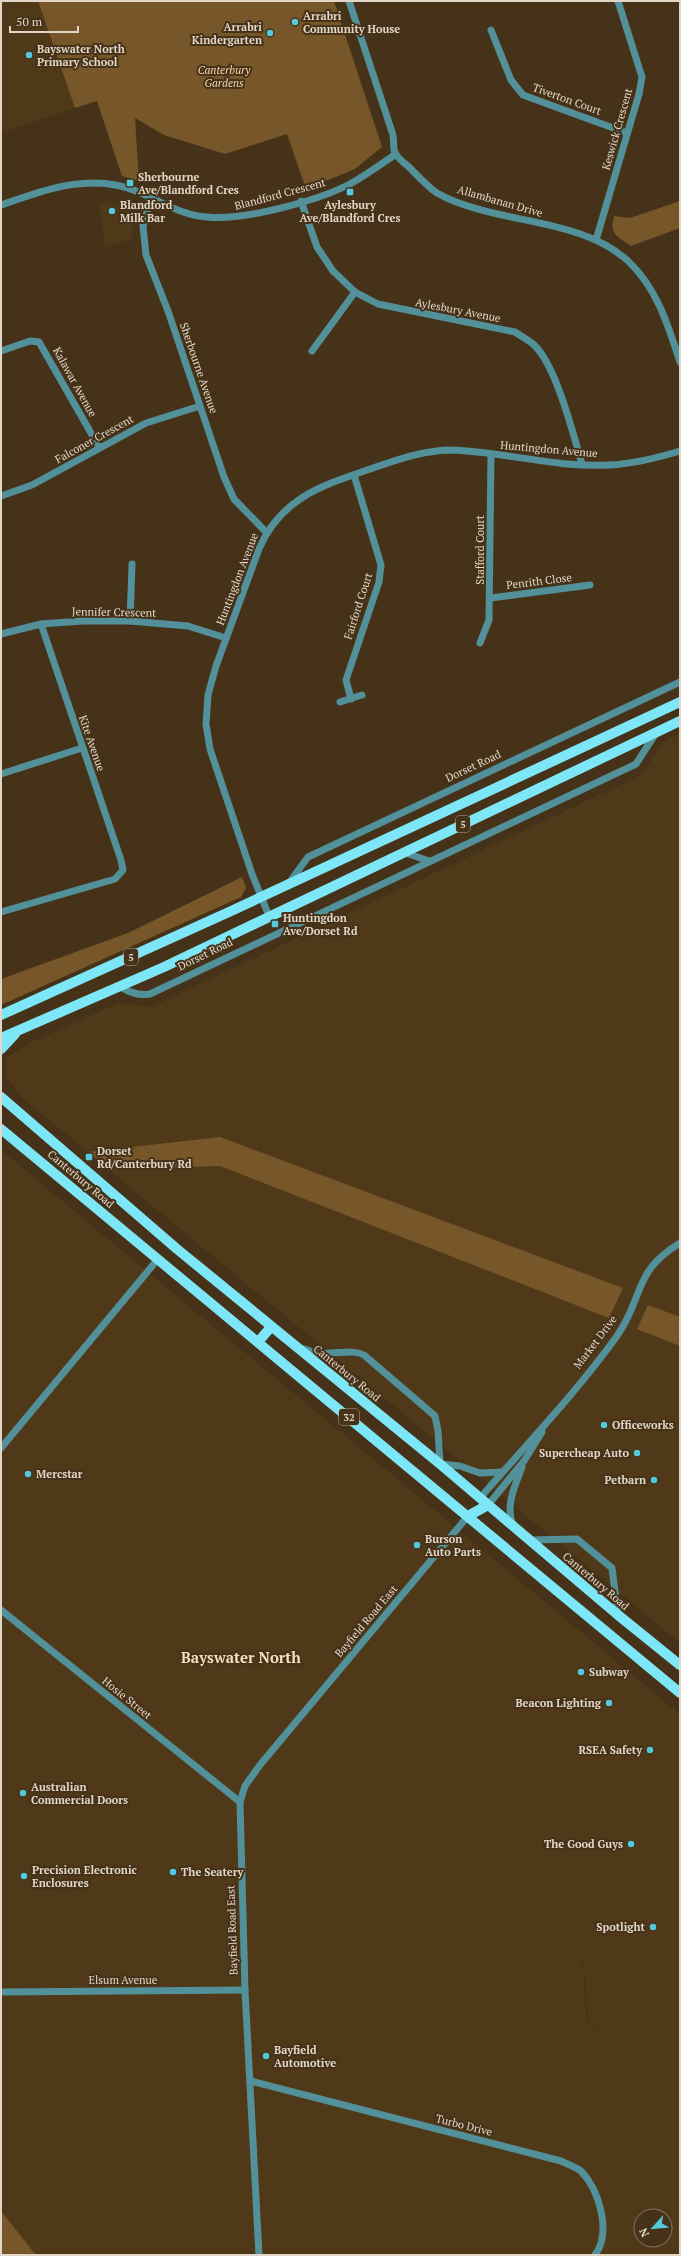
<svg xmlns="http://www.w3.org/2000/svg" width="681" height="2256" font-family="'PT Serif',serif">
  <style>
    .built { fill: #4f3918; fill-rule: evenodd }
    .green { fill: #775729 }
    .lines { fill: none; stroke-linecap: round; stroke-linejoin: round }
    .minor { stroke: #52909a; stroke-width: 7 }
    .primary { stroke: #7ee7f7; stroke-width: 10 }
    .poi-dot { fill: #53cadc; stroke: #453219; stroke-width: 1.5 }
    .labels { text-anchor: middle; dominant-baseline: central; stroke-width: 4; stroke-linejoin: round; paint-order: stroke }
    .shield { fill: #453219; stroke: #b3a593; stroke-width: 1 }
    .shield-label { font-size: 10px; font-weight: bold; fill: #e2d6c7 }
    .poi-label { font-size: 11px; font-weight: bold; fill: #e2d6c7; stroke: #453219; text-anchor: start }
    .park-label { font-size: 11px; font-style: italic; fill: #fcdaad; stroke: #453219 }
    .street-label { font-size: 11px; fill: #e2d6c7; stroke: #453219 }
    .district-label { font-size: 15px; font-weight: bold; fill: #f7dfc1; stroke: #453219 }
  </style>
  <rect width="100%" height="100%" fill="#453219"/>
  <!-- built -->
  <g class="built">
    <polygon points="1,1 38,1 75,108 1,133"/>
    <polygon points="99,202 134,206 132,239 105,246"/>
    <polygon points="680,733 680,1643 21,1097 7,1077 5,1059 27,1044 119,1003 151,1007 641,775 663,742"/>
    <path d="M1 1150 680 1714V2255H36L1 2211ZM578 1895 588 2022 605 2037 587 2023ZM641 2216H665V2240H641Z"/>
  </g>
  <!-- green -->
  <g class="green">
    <polygon points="38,1 334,1 382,147 355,169 306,189 287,134 225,154 164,135 135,118 139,181 122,176 97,101 75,108"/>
    <path d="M680 201V228L631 246C617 236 609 234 614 216L630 218Z"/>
    <polygon points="242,877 246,888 241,897 1,1005 1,979 128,933"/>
    <polygon points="220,1137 623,1288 609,1318 220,1166 108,1169 88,1152"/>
    <polygon points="648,1305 680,1317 680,1346 637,1329"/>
    <polygon points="1,2211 36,2255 1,2255"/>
  </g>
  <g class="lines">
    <!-- minor -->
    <g class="minor">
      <path d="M349 1 393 135C394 141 393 149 395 153 398 159 406 164 410 168 419 177 427 186 437 193 494 225 579 216 628 261 657 288 668 325 680 362"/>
      <polyline points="491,30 511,80 523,95 627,133"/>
      <polyline points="151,198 143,226 146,255 168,311 224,477 234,499 266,532"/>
      <path d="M301 201 317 247 333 271 355 292 378 304 515 332C521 336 528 340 533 344 556 364 573 434 582 464"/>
      <path d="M1 205C47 189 92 172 139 192 162 202 181 215 207 217 243 221 317 201 350 184 366 175 381 164 396 154"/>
      <polyline points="596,240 639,94 642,77 618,1"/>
      <polyline points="1,351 30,341 39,342 99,447"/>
      <polyline points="312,351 355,292"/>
      <polyline points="1,496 32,485 146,423 200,406"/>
      <polyline points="491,598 590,585"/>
      <polyline points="130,621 132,564"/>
      <polyline points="1,634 41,624 83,621 130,621 188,626 226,638"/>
      <polyline points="480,643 489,620 491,454"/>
      <polyline points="351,699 346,680 379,582 381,565 354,475"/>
      <polyline points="340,702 362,695"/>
      <polyline points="1,774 82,748"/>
      <polyline points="403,852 429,861"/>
      <polyline points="289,883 308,857 680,682"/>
      <polyline points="1,912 115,879 123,870 121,860 41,624"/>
      <path d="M269 916 252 874 210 749 206 724 208 695 216 666 259 549C281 497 324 485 373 468 399 459 425 450 452 450 505 452 557 468 609 465 633 464 657 458 680 451"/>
      <path d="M121 987C130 993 139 996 150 994L636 764 656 733"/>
      <path d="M304 1349C326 1359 349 1347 364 1355L435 1416 438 1431 440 1464 460 1466 480 1473 502 1472"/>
      <polyline points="1,1448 158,1259"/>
      <path d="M480 1498C526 1445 576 1393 617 1336 644 1297 633 1271 680 1243"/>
      <polyline points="488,1505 524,1461 542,1432"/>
      <path d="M513 1526C505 1505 515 1486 522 1467"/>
      <polyline points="530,1540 577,1539 612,1568 618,1615"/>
      <polyline points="1,1610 240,1802"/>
      <polyline points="1,1992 245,1990"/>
      <path d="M251 2081 561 2161C567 2164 576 2167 581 2171 599 2190 612 2232 595 2255"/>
      <polyline points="259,2255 245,1990 240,1802 245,1786 260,1765 468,1516"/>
    </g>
    <!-- primary -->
    <g class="primary">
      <polyline points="1,1015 229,912 680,702"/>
      <polyline points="1,1038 164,967 680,721"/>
      <polyline points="1,1049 15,1034"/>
      <polyline points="1,1097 177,1249 440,1464 618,1615 680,1665"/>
      <polyline points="1,1129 680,1693"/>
      <polyline points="258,1342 271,1327"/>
      <polyline points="468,1516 488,1505"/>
    </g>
  </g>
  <!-- markers -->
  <g class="poi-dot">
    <circle cx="295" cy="22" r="4"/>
    <circle cx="270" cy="33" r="4"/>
    <circle cx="29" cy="55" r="4"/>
    <rect x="126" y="179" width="8" height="8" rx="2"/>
    <rect x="346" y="188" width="8" height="8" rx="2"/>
    <circle cx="112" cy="211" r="4"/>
    <rect x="271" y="920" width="8" height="8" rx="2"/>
    <rect x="85" y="1153" width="8" height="8" rx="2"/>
    <circle cx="604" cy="1425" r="4"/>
    <circle cx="637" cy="1453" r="4"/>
    <circle cx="28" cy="1474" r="4"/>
    <circle cx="654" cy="1480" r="4"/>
    <circle cx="417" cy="1545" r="4"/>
    <circle cx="581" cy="1672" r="4"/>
    <circle cx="609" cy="1703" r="4"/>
    <circle cx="650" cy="1750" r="4"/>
    <circle cx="23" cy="1793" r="4"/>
    <circle cx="631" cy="1844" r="4"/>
    <circle cx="173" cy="1872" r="4"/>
    <circle cx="24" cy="1876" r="4"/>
    <circle cx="653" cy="1927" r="4"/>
    <circle cx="266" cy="2056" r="4"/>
  </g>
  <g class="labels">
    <!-- shield labels -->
    <g class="shield">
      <rect x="456" y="816" width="14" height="16" rx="3"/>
      <rect x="124" y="949" width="14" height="16" rx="3"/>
      <rect x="339" y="1409" width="20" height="16" rx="3"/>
    </g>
    <g class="shield-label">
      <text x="463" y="824">5</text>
      <text x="131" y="957">5</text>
      <text x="349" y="1417">32</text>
    </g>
    <!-- poi labels -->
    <g class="poi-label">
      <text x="303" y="16">Arrabri<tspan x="303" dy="13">Community House</tspan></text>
      <text x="262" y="27" text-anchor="end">Arrabri<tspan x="262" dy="13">Kindergarten</tspan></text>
      <text x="37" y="49">Bayswater North<tspan x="37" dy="13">Primary School</tspan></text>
      <text x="138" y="177">Sherbourne<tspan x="138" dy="13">Ave/Blandford Cres</tspan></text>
      <text x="120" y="205">Blandford<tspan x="120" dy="13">Milk Bar</tspan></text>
      <text x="350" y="205" text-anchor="middle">Aylesbury<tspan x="350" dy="13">Ave/Blandford Cres</tspan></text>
      <text x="283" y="918">Huntingdon<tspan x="283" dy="13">Ave/Dorset Rd</tspan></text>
      <text x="97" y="1151">Dorset<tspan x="97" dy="13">Rd/Canterbury Rd</tspan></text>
      <text x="612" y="1425">Officeworks</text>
      <text x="629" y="1453" text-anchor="end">Supercheap Auto</text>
      <text x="36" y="1474">Mercstar</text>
      <text x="646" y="1480" text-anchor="end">Petbarn</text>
      <text x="425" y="1539">Burson<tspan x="425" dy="13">Auto Parts</tspan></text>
      <text x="589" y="1672">Subway</text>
      <text x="601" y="1703" text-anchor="end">Beacon Lighting</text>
      <text x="642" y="1750" text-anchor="end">RSEA Safety</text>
      <text x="31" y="1787">Australian<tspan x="31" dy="13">Commercial Doors</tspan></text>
      <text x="623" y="1844" text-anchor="end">The Good Guys</text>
      <text x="32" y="1870">Precision Electronic<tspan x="32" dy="13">Enclosures</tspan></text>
      <text x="181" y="1872">The Seatery</text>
      <text x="645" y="1927" text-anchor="end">Spotlight</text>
      <text x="274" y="2050">Bayfield<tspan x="274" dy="13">Automotive</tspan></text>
    </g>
    <!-- park labels -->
    <g class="park-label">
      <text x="224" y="70">Canterbury<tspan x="224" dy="13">Gardens</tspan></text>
    </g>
    <!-- street labels -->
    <g class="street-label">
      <text transform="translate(567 99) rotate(20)">Tiverton Court</text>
      <text transform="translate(617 129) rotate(-74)">Keswick Crescent</text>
      <text transform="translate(280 194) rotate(-15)">Blandford Crescent</text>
      <text transform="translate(500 201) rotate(16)">Allambanan Drive</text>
      <text transform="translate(458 310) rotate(11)">Aylesbury Avenue</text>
      <text transform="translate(199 368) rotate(71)">Sherbourne Avenue</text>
      <text transform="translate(75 382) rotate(61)">Kalawar Avenue</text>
      <text transform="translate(94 439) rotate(-29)">Falconer Crescent</text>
      <text transform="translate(549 449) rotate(5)">Huntingdon Avenue</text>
      <text transform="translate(480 550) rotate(-90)">Stafford Court</text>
      <text transform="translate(237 579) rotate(-69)">Huntingdon Avenue</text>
      <text transform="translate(539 581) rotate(-7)">Penrith Close</text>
      <text transform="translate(358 606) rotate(-72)">Fairford Court</text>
      <text transform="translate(114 612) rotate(1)">Jennifer Crescent</text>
      <text transform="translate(92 743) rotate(71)">Kite Avenue</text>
      <text transform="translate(473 766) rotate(-25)">Dorset Road</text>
      <text transform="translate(205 954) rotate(-26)">Dorset Road</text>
      <text transform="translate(81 1179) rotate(40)">Canterbury Road</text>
      <text transform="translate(595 1342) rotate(-53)">Market Drive</text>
      <text transform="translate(347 1373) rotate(39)">Canterbury Road</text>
      <text transform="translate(596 1581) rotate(40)">Canterbury Road</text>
      <text transform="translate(366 1621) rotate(-50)">Bayfield Road East</text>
      <text transform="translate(127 1698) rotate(39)">Hosie Street</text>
      <text transform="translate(232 1930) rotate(-92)">Bayfield Road East</text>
      <text x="123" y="1980">Elsum Avenue</text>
      <text transform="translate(464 2125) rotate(14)">Turbo Drive</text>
    </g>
    <!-- district labels -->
    <g class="district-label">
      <text x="241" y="1657">Bayswater North</text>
    </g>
  </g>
  <!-- border -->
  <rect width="681" height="2256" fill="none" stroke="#e2d6c7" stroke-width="4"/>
  <!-- north arrow -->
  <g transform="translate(653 2228) rotate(243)"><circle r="19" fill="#453219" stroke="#84745f"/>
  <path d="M0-3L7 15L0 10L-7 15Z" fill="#53cadc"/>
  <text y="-6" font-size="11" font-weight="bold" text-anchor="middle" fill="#e2d6c7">N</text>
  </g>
  <!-- scale -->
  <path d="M10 26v6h68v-6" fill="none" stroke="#e2d6c7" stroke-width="2"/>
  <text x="16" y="26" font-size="12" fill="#e2d6c7" stroke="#453219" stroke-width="3" paint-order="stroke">50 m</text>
</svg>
